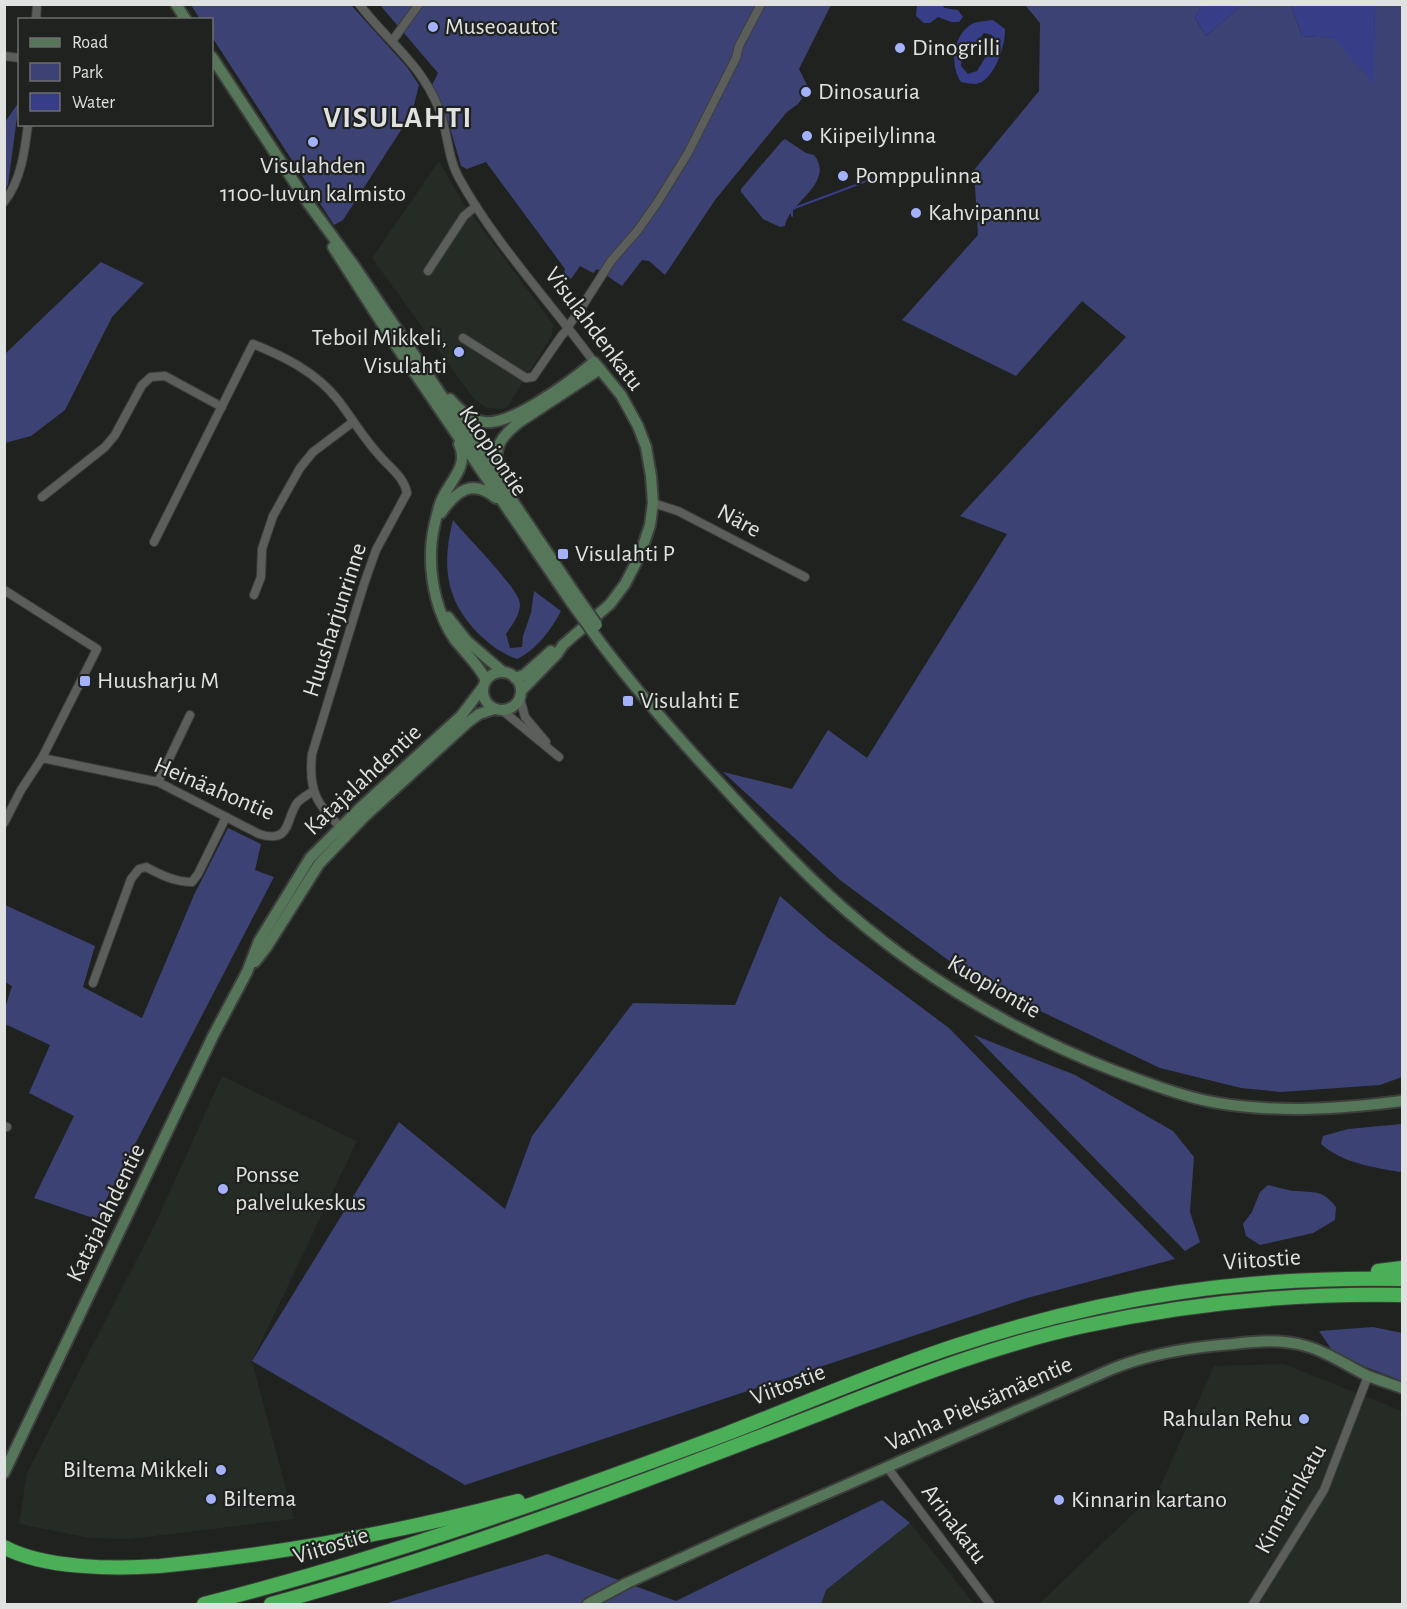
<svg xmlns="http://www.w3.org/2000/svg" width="1407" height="1609" font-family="'Alegreya Sans',sans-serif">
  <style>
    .built { fill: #252c26 }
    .green { fill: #3c4374 }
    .water { fill: #373d87; fill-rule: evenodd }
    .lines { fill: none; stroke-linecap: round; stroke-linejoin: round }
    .stream { stroke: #373d87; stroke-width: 2 }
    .street-casing { stroke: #3d3f3d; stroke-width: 10 }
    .secondary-casing { stroke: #3d3f3d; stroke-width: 14 }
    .highway-casing { stroke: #3d3f3d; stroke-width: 16 }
    .street { stroke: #5b5e5b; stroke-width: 8 }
    .secondary { stroke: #56765a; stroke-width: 10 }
    .highway { stroke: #4aaf57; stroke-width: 14 }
    .secondary-bridge-casing { stroke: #3d3f3d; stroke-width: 14; stroke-linecap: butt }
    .secondary-bridge { stroke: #56765a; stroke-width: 10 }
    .poi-dot { fill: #a4b2fc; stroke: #1f221f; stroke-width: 2 }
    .labels { text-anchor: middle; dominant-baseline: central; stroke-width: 4.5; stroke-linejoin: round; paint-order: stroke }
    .poi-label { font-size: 24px; fill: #e0e2e1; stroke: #1f221f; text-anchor: start }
    .street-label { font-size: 24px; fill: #e0e2e1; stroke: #1f221f }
    .district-label { font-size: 30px; font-weight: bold; letter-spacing: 1.5px; fill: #e0e2e1; stroke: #1f221f }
  </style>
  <rect width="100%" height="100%" fill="#1f221f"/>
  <!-- built -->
  <g class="built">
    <polygon points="439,161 463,203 553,324 552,335 508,406 503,409 487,408 474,399 372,258"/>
    <polygon points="222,1076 357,1141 252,1361 294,1519 129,1539 90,1538 19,1524 27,1473 156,1222"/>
    <polygon points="1284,1364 1402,1411 1402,1604 1039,1604 1159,1489 1214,1366"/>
    <polygon points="910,1523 974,1604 821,1604 826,1590"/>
  </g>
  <!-- green -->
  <g class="green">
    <polygon points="191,5 351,5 407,67 419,85 412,113 343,220 334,225 212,37 212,20 200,19"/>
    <polygon points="380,5 831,5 799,69 809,89 798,104 787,112 715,200 665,275 649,261 642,260 622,286 597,269 593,273 580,266 571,279 564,274 565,269 486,162 467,169 461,166 448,121 432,85 438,73"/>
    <polygon points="1025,5 1202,5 1195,18 1206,36 1242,5 1291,5 1302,36 1374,40 1375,5 1402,5 1402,1077 1380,1085 1281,1092 1241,1088 1160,1068 975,980 840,880 723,772 792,789 828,730 867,758 1007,534 960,516 1126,337 1082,301 1016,376 902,320 978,235 974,170 1039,91 1040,23"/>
    <polygon points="19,102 8,185 5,189 5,122"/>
    <path d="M785 139 806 153 814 155C836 183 788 203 785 226L780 227 763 219 741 192V189L782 141Z"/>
    <polygon points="101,262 144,283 112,317 65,410 31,436 5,443 5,354"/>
    <path d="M453 520C467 537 513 583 519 600 523 612 512 625 506 634L510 648 522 647 523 636 531 613 534 591 561 611C551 630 536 650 517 659 503 654 493 647 482 637 446 603 441 567 453 520Z"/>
    <polygon points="228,828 261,844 255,870 274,877 96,1219 34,1198 74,1116 29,1093 50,1045 5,1024 5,1008 12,986 5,982 5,905 95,946 83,987 142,1018 194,895"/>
    <polygon points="780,896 827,937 949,1028 1175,1259 1027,1298 465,1485 252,1361 399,1122 505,1209 532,1136 633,1003 735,1005"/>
    <polygon points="974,1035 1075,1075 1173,1131 1194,1157 1190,1212 1200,1242 1185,1251"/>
    <path d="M1402 1124V1170L1400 1172C1372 1167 1343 1163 1321 1144L1323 1136 1348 1129Z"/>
    <path d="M1268 1185C1278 1187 1288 1191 1297 1191 1318 1193 1322 1190 1336 1207L1335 1220 1313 1233 1260 1245 1246 1236 1243 1224 1252 1212 1260 1192Z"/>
    <polygon points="1373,1327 1402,1333 1402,1381 1366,1367 1332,1350 1319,1331"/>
    <polygon points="882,1500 910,1523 826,1590 821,1604 384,1604 547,1554 676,1601"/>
  </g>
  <!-- water -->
  <g class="water">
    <polygon points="1202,4 1242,4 1242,5 1206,36 1195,18"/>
    <polygon points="917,5 941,5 945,8 958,10 963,17 959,22 951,22 938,17 930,23 924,23 916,16"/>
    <polygon points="1291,5 1375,5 1374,84 1333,38 1302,36"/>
    <path d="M993 20 1005 29C1006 45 994 81 976 84 971 84 966 83 961 82 949 65 953 33 974 23 980 21 987 21 993 20ZM984 33 992 35 994 43 977 71 968 74 961 66 962 55 971 49Z"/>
  </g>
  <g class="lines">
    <!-- stream -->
    <polyline class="stream" points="792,216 792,209 885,174"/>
    <defs>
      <g id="street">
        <path d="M359 4C388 42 420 62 439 109 448 131 447 157 459 178 494 242 551 303 594 362"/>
        <polyline points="36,20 37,4"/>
        <polyline points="393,40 419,4"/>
        <polyline points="4,56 20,58"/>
        <path d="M4 202C21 181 25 150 28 124"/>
        <polyline points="428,271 464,216 476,206"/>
        <polyline points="568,326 576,316 611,261 638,230 657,203 688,153 736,58 739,46 761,4"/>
        <polyline points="463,338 526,378 533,377 562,335 569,328"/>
        <polyline points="42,497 105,447 115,435 142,385 151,377 165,376 222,407"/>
        <polyline points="653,503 678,511 805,577"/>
        <path d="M154 542 253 344C285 357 316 372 338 400 352 418 364 439 380 456 390 468 404 477 407 493L376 550 364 584 312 754C308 791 317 806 344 830"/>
        <polyline points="4,590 97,649 42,758 21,790 4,823"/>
        <polyline points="254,595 261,577 262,549 273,516 300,468 313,452 353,422"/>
        <polyline points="520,698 525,717 546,742"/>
        <polyline points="503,711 559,757"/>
        <path d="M42 758 158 782 259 834C291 844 285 821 297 803 301 798 308 795 313 791"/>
        <polyline points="158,782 190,715"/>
        <path d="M93 983 131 879 139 869 146 867C161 875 175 882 192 882L198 874 226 817"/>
        <polyline points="4,1126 7,1127"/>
        <polyline points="887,1467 990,1604"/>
        <polyline points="1253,1604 1324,1490 1368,1376"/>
      </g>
      <g id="secondary">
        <polyline points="176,4 186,20"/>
        <polyline points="212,57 308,203 355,267 578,598"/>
        <polyline points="333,247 399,350 571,602"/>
        <path d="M450 399C459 409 470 420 484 422 512 426 572 380 594 362L621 395 638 426 646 447 651 476 653 503 650 525 640 555 625 584 610 604 563 645 557 654 521 691"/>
        <path d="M459 444C471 469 444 485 439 507 435 521 431 537 431 552 430 582 438 616 455 640 466 654 478 664 486 680"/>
        <path d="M504 476C490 453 498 439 518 423L600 369"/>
        <path d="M441 513C456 491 472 478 496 498"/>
        <polyline points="448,617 467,641 503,672"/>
        <path d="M600 642C637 691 678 738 720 783 751 817 782 850 815 882 900 964 1005 1029 1115 1071 1145 1082 1186 1098 1218 1103 1279 1113 1341 1109 1402 1101"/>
        <circle cx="502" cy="691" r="19"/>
        <polyline points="515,678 524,675 551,651"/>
        <polyline points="255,962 266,948 319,864 365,816 467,723 479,714 494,709"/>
        <polyline points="4,1473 213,1036 247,972 259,941 310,858 359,809 461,716 483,687"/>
        <path d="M588 1604 627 1583 752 1526 1112 1369C1151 1353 1192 1347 1233 1344 1257 1341 1282 1339 1306 1346 1328 1352 1347 1366 1368 1376 1379 1380 1391 1384 1402 1388"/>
      </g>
      <g id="highway">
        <polyline points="1378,1271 1402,1268"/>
        <path d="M4 1547C44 1569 116 1569 160 1566 281 1554 400 1532 518 1501"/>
        <path d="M204 1604C381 1559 552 1499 723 1435 801 1405 878 1371 958 1345 1107 1296 1246 1276 1402 1279"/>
        <path d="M271 1604C437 1559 598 1499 759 1437 866 1397 972 1350 1084 1326 1190 1303 1295 1293 1402 1295"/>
      </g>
    </defs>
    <!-- street casing -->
    <use href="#street" class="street-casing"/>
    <!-- secondary casing -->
    <use href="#secondary" class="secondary-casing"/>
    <!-- highway casing -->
    <use href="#highway" class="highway-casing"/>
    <!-- street -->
    <use href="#street" class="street"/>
    <!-- secondary -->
    <use href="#secondary" class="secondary"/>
    <!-- highway -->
    <use href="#highway" class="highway"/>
    <defs>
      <g id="secondary-bridge">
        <polyline points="578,598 597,625"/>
        <polyline points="571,602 600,642"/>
      </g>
    </defs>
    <!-- secondary-bridge casing -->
    <use href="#secondary-bridge" class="secondary-bridge-casing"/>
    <!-- secondary-bridge -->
    <use href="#secondary-bridge" class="secondary-bridge"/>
  </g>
  <!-- markers -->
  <g class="poi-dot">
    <circle cx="433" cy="27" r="6"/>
    <circle cx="900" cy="48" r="6"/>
    <circle cx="806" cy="92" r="6"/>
    <circle cx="807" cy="136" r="6"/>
    <circle cx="313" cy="142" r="6"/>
    <circle cx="843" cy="176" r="6"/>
    <circle cx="916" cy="213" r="6"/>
    <circle cx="459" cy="352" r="6"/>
    <rect x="557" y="548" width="12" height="12" rx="3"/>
    <rect x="79" y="675" width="12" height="12" rx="3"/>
    <rect x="622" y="695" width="12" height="12" rx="3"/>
    <circle cx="223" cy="1189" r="6"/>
    <circle cx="1304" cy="1419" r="6"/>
    <circle cx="221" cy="1470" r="6"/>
    <circle cx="211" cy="1499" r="6"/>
    <circle cx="1059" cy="1500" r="6"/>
  </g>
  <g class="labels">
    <!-- poi labels -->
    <g class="poi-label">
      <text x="445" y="27">Museoautot</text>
      <text x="912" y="48">Dinogrilli</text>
      <text x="818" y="92">Dinosauria</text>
      <text x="819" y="136">Kiipeilylinna</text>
      <text x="313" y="166" text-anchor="middle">Visulahden<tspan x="313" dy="28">1100-luvun kalmisto</tspan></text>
      <text x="855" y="176">Pomppulinna</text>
      <text x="928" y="213">Kahvipannu</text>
      <text x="447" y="338" text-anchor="end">Teboil Mikkeli,<tspan x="447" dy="28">Visulahti</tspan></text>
      <text x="575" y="554">Visulahti P</text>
      <text x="97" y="681">Huusharju M</text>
      <text x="640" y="701">Visulahti E</text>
      <text x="235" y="1175">Ponsse<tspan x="235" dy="28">palvelukeskus</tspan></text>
      <text x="1292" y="1419" text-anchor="end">Rahulan Rehu</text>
      <text x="209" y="1470" text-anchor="end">Biltema Mikkeli</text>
      <text x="223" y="1499">Biltema</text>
      <text x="1071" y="1500">Kinnarin kartano</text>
    </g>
    <!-- street labels -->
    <g class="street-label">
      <text transform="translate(594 329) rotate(53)">Visulahdenkatu</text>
      <text transform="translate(493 451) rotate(56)">Kuopiontie</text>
      <text transform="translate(739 521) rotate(28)">Näre</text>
      <text transform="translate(335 620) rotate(-72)">Huusharjunrinne</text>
      <text transform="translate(363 780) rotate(-43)">Katajalahdentie</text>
      <text transform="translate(214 789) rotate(23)">Heinäahontie</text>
      <text transform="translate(994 987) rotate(30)">Kuopiontie</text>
      <text transform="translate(106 1213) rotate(-64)">Katajalahdentie</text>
      <text transform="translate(1262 1260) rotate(-4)">Viitostie</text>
      <text transform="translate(788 1385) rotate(-21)">Viitostie</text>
      <text transform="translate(979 1404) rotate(-24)">Vanha Pieksämäentie</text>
      <text transform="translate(1291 1499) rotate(-61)">Kinnarinkatu</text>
      <text transform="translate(954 1524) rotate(53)">Arinakatu</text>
      <text transform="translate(331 1546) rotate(-17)">Viitostie</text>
    </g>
    <!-- district labels -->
    <g class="district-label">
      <text x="398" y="118">VISULAHTI</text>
    </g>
  </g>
  <!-- border -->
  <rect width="1407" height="1609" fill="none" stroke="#e0e2e1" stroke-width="12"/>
  <!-- legend -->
  <rect x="18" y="18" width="195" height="108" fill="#1f221f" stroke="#6c6f6d" stroke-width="1.5"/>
  <rect x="30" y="38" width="30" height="9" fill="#56765a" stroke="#6c6f6d" stroke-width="1.5"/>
  <text x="72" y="48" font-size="18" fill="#e0e2e1">Road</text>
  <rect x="30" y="63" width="30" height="18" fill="#3c4374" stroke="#6c6f6d" stroke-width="1.5"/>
  <text x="72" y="78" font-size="18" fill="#e0e2e1">Park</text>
  <rect x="30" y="93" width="30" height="18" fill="#373d87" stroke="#6c6f6d" stroke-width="1.5"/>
  <text x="72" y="108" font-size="18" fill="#e0e2e1">Water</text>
</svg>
